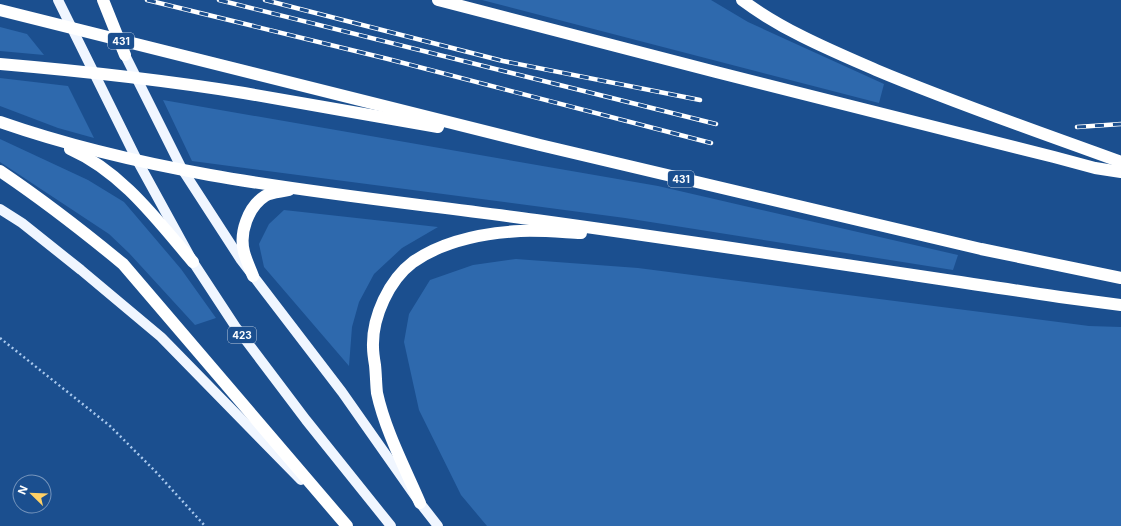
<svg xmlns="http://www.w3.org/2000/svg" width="1121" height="526" font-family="Inter,sans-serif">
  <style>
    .green { fill: #2e69ad }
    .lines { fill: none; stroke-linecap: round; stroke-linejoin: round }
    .path { stroke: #a9c9ee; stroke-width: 2.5; stroke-dasharray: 2 3; stroke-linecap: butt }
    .major { stroke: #f0f6ff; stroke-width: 10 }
    .highway { stroke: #fff; stroke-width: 12 }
    .rail-casing { stroke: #fff; stroke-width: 4.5 }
    .rail { stroke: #1b4f8f; stroke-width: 3; stroke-dasharray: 9; stroke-linecap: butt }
    .labels { text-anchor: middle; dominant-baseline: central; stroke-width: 4; stroke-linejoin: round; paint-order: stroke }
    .shield { fill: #1b4f8f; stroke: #bbcadd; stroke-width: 1 }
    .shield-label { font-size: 10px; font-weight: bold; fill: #fff }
  </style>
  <rect width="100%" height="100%" fill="#1b4f8f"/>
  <!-- green -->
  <g class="green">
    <polygon points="482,0 711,0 748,22 884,84 879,103"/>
    <polygon points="0,27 27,34 44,55 0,51"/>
    <polygon points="0,78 68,86 94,138 58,128 0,106"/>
    <polygon points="163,100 658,186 958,255 953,270 625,218 192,161"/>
    <polygon points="0,139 88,180 124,202 181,269 216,318 195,325 129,253 109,234 0,162"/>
    <polygon points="284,210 438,227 402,248 374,274 359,302 352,327 349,366 264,267 259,244 269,224"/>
    <polygon points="516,259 638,268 1089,326 1121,327 1121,526 487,526 461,495 419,410 404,342 409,314 430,280 473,265"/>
  </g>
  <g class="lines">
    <!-- path -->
    <polyline class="path" points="0,338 110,426 156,472 205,526"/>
    <!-- major -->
    <g class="major">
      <polyline points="58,0 137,160 193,262 235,326 306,420 391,526"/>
      <polyline points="122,49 182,169 241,260 342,392 420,503 438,526"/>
      <polyline points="0,209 22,223 81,270 161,337 301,480"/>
    </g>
    <!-- highway -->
    <g class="highway">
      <polyline points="103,0 125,55"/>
      <polyline points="438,0 716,72 1054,157 1095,168 1121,172"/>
      <path d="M742 0C782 30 830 50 876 70 957 104 1039 132 1121 162"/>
      <polyline points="0,10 540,145 981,249 1121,278"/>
      <path d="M0 64C82 71 163 80 244 93 309 104 373 116 438 127"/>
      <path d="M0 122C172 182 356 195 536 220 711 244 885 271 1060 297L1121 305"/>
      <path d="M70 149C122 172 157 220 193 262"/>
      <path d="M0 171C43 200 83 231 123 264L347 526"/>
      <path d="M253 276C250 268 246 260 244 252 239 233 248 207 265 196 271 192 281 192 289 190"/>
      <path d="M420 503C405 468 385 430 377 393 376 384 376 374 375 365 374 359 373 353 373 347 372 317 389 280 413 262 443 241 484 233 520 231 540 230 561 232 581 233"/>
    </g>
    <defs>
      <g id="rail">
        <polyline points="147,0 388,59 711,143"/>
        <polyline points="219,0 716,124"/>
        <polyline points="265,0 503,61 700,100"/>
        <polyline points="1077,127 1121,124"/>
      </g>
    </defs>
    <!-- rail casing -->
    <use href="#rail" class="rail-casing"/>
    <!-- rail -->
    <use href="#rail" class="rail"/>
  </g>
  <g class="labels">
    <!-- shield labels -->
    <g class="shield">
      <rect x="108" y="33" width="26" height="16" rx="3"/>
      <rect x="668" y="171" width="26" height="16" rx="3"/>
      <rect x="228" y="327" width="28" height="16" rx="3"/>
    </g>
    <g class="shield-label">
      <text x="121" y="41">431</text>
      <text x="681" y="179">431</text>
      <text x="242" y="335">423</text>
    </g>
  </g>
  <!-- north arrow -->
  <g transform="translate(32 494) rotate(293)"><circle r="19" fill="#1b4f8f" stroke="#7695bc"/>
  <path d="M0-3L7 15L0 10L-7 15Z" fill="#ffd166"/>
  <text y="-6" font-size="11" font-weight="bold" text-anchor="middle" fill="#ffffff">N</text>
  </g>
</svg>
